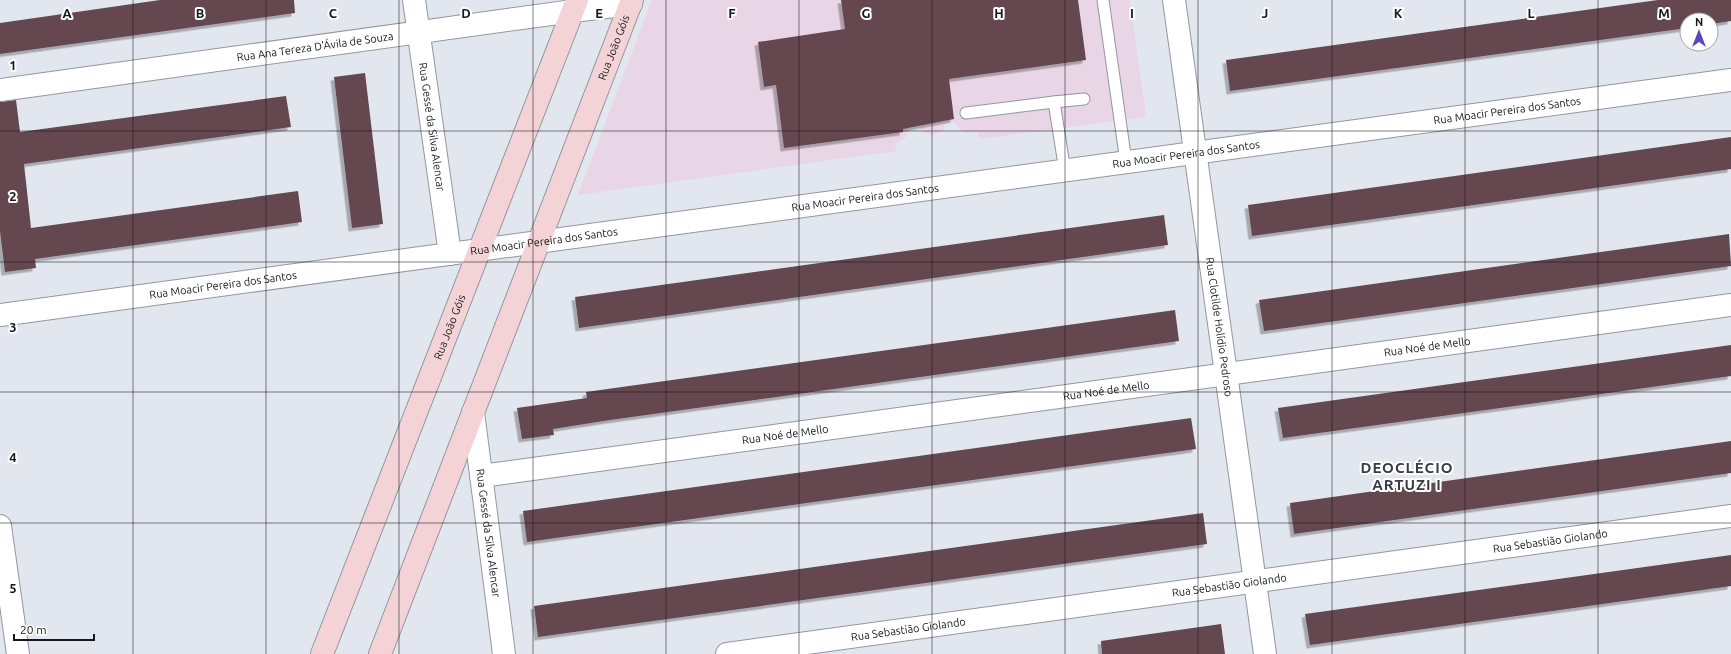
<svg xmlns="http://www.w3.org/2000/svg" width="1731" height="654" font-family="Ubuntu,sans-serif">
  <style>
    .education { fill: #e8d5e6 }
    .building { fill: #65464f; filter: url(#shadow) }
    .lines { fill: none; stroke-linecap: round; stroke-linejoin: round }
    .lane-casing { stroke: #93979f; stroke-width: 13 }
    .street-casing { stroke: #93979f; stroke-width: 24 }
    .secondary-casing { stroke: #93979f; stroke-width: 24 }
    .lane { stroke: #fff; stroke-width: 11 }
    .street { stroke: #fff; stroke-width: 22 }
    .secondary { stroke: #f3d3d6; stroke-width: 22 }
    .grid { fill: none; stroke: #16171a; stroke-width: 1; stroke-opacity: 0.55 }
    .labels { text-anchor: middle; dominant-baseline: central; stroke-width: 4; stroke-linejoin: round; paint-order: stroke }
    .street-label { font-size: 11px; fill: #16171a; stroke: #fff }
    .district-label { font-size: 15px; font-weight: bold; letter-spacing: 1px; fill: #393d43; stroke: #fff }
    .grid-label { font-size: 13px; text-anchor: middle; font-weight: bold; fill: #16171a; stroke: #fff; stroke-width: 4; stroke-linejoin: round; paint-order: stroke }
  </style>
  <defs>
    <filter id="shadow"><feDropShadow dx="-3.5" dy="3.5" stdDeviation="0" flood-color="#0004"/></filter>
  </defs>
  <rect width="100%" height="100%" fill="#e2e6ef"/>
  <!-- education -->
  <polygon class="education" points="652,0 1130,0 1146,117 980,139 978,132 967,133 962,131 954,122 945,123 943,130 934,135 924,133 919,126 909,128 909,131 905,138 895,143 896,151 578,195"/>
  <!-- building -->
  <g class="building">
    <polygon points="160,0 294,0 295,13 0,54 0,23"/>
    <polygon points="841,0 1078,0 1086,60 949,79 954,119 903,129 903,132 784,148 776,85 764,87 758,42 845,29"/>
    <polygon points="1658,0 1731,0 1731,21 1711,24 1711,20 1687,20 1687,28 1230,91 1226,60"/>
    <polygon points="365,73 383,224 352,228 334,77"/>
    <polygon points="286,96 291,127 24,164 31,228 298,191 302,222 35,259 36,268 5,272 0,231 0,102 16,100 20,132"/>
    <polygon points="1731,137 1731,169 1252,236 1248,205"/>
    <polygon points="1164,215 1168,245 579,328 575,297"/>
    <polygon points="1729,234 1731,266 1264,331 1259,300"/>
    <polygon points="1175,310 1179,341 610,420 553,429 554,435 522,439 517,408 587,398 586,392"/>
    <polygon points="1731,345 1731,376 1283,438 1278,408"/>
    <polygon points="1191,418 1196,449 527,542 523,511"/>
    <polygon points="1731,441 1731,473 1294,534 1290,503"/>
    <polygon points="1203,513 1207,544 538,637 534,606"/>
    <polygon points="1731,555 1731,586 1310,645 1305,614"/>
    <polygon points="1221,624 1225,654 1102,654 1101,641"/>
  </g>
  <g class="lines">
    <defs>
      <g id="lane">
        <polyline points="1103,0 1126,162"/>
        <polyline points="1054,102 1084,99"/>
        <polyline points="966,113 1054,102 1065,171"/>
      </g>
      <g id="street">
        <path id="s1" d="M414 0 450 254"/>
        <path id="s2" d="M1174 0 1265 654"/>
        <path id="s3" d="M0 90 573 11 631 4"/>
        <path id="s4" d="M0 315 1731 80"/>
        <path id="s5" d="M473 412 504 654"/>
        <path id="s6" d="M481 476 1731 305"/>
        <polyline points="0,526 18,654"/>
        <path id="s7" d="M727 654 1731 516"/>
      </g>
      <g id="secondary">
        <path id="s8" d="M322 654 577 0"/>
        <path id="s9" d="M380 654 632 0"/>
      </g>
    </defs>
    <!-- lane casing -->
    <use href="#lane" class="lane-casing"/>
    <!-- street casing -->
    <use href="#street" class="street-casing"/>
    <!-- secondary casing -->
    <use href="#secondary" class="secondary-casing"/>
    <!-- lane -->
    <use href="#lane" class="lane"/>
    <!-- street -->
    <use href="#street" class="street"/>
    <!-- secondary -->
    <use href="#secondary" class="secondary"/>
  </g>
  <!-- grid -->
  <path class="grid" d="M133 0V654M266 0V654M399 0V654M533 0V654M666 0V654M799 0V654M932 0V654M1065 0V654M1198 0V654M1332 0V654M1465 0V654M1598 0V654M0 131H1731M0 262H1731M0 392H1731M0 523H1731"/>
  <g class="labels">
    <!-- street labels -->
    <g class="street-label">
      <text stroke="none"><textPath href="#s3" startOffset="318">Rua Ana Tereza D'Ávila de Souza</textPath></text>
      <text stroke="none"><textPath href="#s9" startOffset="650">Rua João Góis</textPath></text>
      <text stroke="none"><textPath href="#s4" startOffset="1521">Rua Moacir Pereira dos Santos</textPath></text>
      <text stroke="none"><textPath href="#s1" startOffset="128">Rua Gessé da Silva Alencar</textPath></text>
      <text stroke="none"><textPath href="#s4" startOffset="1197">Rua Moacir Pereira dos Santos</textPath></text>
      <text stroke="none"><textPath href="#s4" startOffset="873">Rua Moacir Pereira dos Santos</textPath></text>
      <text stroke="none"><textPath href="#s4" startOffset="549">Rua Moacir Pereira dos Santos</textPath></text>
      <text stroke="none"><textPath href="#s4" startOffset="225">Rua Moacir Pereira dos Santos</textPath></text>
      <text stroke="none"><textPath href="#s8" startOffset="351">Rua João Góis</textPath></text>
      <text stroke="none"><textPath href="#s2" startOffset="330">Rua Clotilde Holídio Pedroso</textPath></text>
      <text stroke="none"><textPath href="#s6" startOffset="955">Rua Noé de Mello</textPath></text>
      <text stroke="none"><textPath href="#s6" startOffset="631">Rua Noé de Mello</textPath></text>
      <text stroke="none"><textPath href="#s6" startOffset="307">Rua Noé de Mello</textPath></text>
      <text stroke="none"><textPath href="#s5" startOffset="122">Rua Gessé da Silva Alencar</textPath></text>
      <text stroke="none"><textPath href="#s7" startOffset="831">Rua Sebastião Giolando</textPath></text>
      <text stroke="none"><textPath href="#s7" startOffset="507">Rua Sebastião Giolando</textPath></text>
      <text stroke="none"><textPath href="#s7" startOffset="183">Rua Sebastião Giolando</textPath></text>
    </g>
    <!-- district labels -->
    <g class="district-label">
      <text x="1407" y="467">DEOCLÉCIO<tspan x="1407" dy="17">ARTUZI I</tspan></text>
    </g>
  </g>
  <g class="grid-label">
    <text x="67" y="18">A</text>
    <text x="200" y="18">B</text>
    <text x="333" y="18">C</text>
    <text x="466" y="18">D</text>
    <text x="599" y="18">E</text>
    <text x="732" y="18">F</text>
    <text x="866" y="18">G</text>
    <text x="999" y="18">H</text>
    <text x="1132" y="18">I</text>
    <text x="1265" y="18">J</text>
    <text x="1398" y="18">K</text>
    <text x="1531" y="18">L</text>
    <text x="1664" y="18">M</text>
    <text x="13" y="70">1</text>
    <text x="13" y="201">2</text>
    <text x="13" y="332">3</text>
    <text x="13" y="462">4</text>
    <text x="13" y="593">5</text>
  </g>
  <!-- north arrow -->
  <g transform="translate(1699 32)"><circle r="19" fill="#ffffff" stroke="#a2a2a3"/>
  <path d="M0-3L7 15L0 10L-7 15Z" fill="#5847bf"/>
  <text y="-6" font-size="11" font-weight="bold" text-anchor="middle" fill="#16171a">N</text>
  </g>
  <!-- scale -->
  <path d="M14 634v6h80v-6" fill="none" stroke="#16171a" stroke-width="2"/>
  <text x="20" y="634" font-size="12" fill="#16171a" stroke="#ffffff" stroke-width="3" paint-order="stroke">20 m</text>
</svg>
